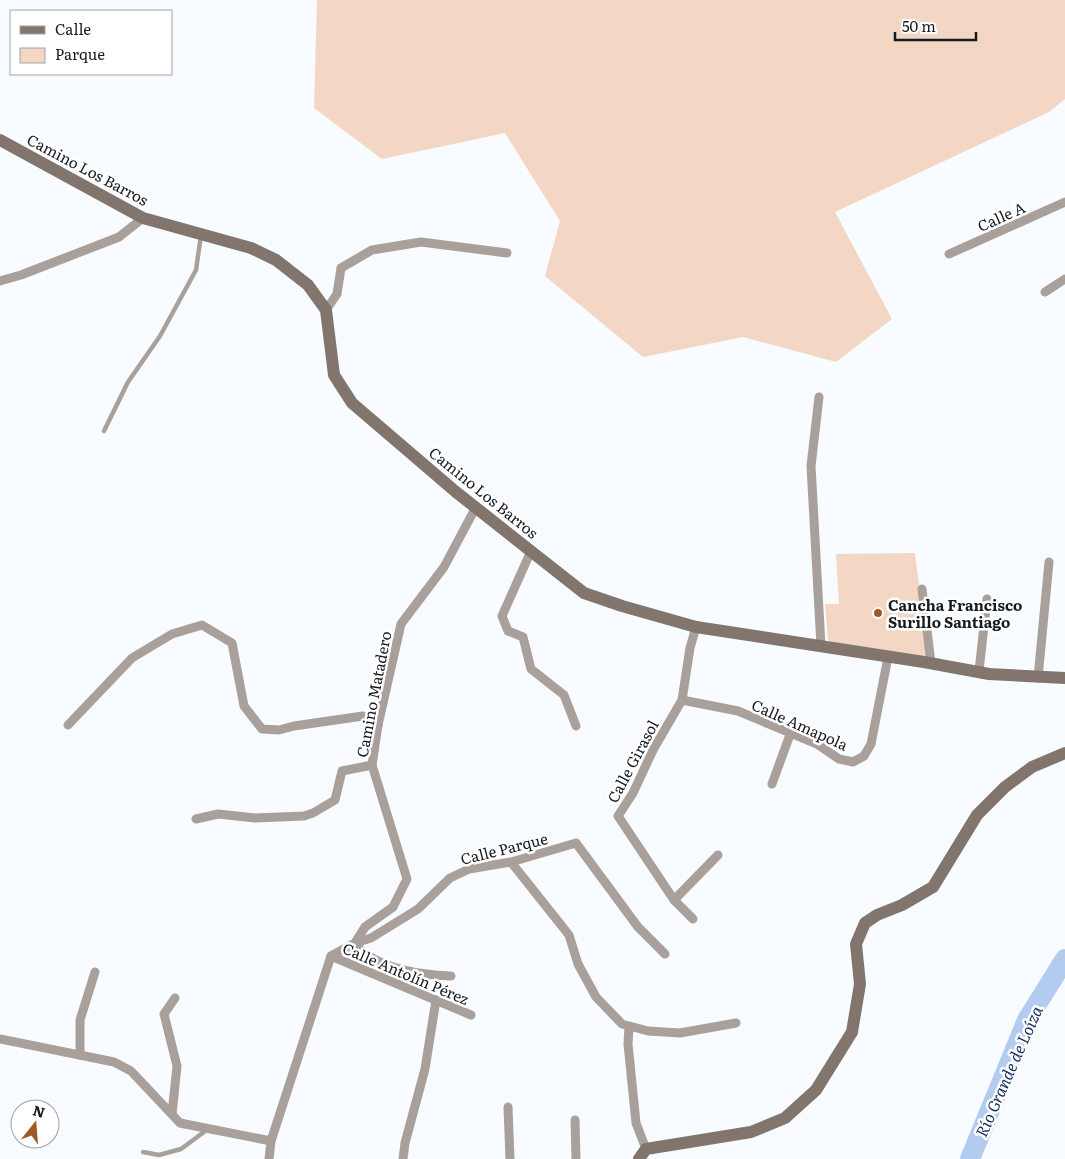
<svg xmlns="http://www.w3.org/2000/svg" width="1065" height="1159" font-family="Literata,serif">
  <style>
    .green { fill: #f3d6c3 }
    .lines { fill: none; stroke-linecap: round; stroke-linejoin: round }
    .river { stroke: #b2cbef; stroke-width: 20 }
    .lane { stroke: #a9a09b; stroke-width: 4.5 }
    .street { stroke: #a9a09b; stroke-width: 9 }
    .secondary { stroke: #81756d; stroke-width: 12 }
    .poi-dot { fill: #9c5b26; stroke: #fff; stroke-width: 2 }
    .labels { text-anchor: middle; dominant-baseline: central; stroke-width: 5; stroke-linejoin: round; paint-order: stroke }
    .street-label { font-size: 15px; fill: #161a21; stroke: #fff }
    .poi-label { font-size: 15px; font-weight: bold; fill: #161a21; stroke: #fff; text-anchor: start }
    .water-label { font-size: 16px; font-style: italic; fill: #12305d; stroke: #fff }
  </style>
  <rect width="100%" height="100%" fill="#f8fbff"/>
  <!-- green -->
  <g class="green">
    <polygon points="317,0 1065,0 1065,99 1049,112 835,212 892,319 836,362 743,337 643,357 545,276 560,221 505,133 382,159 314,108"/>
    <polygon points="915,553 928,657 831,642 828,640 825,604 839,604 836,554"/>
  </g>
  <g class="lines">
    <!-- river -->
    <polyline class="river" points="970,1159 1027,1020 1065,959"/>
    <!-- lane -->
    <g class="lane">
      <polyline points="104,431 128,382 160,336 196,270 201,235"/>
      <polyline points="143,1152 159,1155 181,1149 208,1129"/>
    </g>
    <!-- street -->
    <g class="street">
      <polyline points="949,254 1065,202"/>
      <polyline points="0,281 21,275 119,237 143,218"/>
      <polyline points="1045,292 1065,279"/>
      <polyline points="326,310 337,294 341,268 372,250 421,242 507,253"/>
      <polyline points="819,397 811,466 821,646"/>
      <polyline points="531,551 502,616 508,631 523,637 531,669 564,695 576,726"/>
      <polyline points="922,589 931,663"/>
      <polyline points="979,671 987,599"/>
      <polyline points="1038,678 1049,562"/>
      <polyline points="682,700 738,711 817,744 839,759 853,762 864,756 871,744 888,657"/>
      <polyline points="68,725 132,658 172,634 202,625 232,643 244,706 262,729 279,730 294,726 363,716 378,725"/>
      <polyline points="772,784 791,732"/>
      <polyline points="196,819 218,814 255,818 304,816 313,813 335,800 342,771 372,765"/>
      <polyline points="511,862 569,935 578,964 596,997 622,1024 648,1031 680,1033 736,1023"/>
      <polyline points="674,900 718,855"/>
      <polyline points="693,919 674,900 618,816 633,793 653,750 682,700 690,648 696,627"/>
      <polyline points="331,956 471,1015"/>
      <path d="M451 976C423 975 390 971 366 954 362 952 358 947 355 943L371 938 418 909 450 878 469 869 511 862 576 843 638 927 665 954"/>
      <polyline points="629,1027 628,1044 636,1123 646,1149"/>
      <polyline points="0,1039 114,1062 131,1071 180,1123 271,1141"/>
      <polyline points="80,1055 80,1020 95,972"/>
      <polyline points="508,1107 510,1159"/>
      <polyline points="172,1114 177,1066 164,1014 175,998"/>
      <polyline points="575,1120 576,1159"/>
      <polyline points="269,1159 271,1141 331,956 355,943 365,927 393,907 407,879 372,765 378,725 401,624 444,567 476,507"/>
      <polyline points="403,1159 405,1143 425,1069 436,1000"/>
    </g>
    <!-- secondary -->
    <g class="secondary">
      <polyline points="0,140 143,218 251,248 276,260 308,285 326,310 334,375 352,403 456,492 584,593 622,606 696,627 924,662 989,674 1065,678"/>
      <polyline points="639,1159 646,1149 751,1132 785,1118 816,1090 852,1032 860,984 856,944 865,923 877,915 902,905 933,887 977,815 1005,787 1032,767 1065,753"/>
    </g>
  </g>
  <!-- markers -->
  <circle class="poi-dot" cx="878" cy="613" r="5"/>
  <g class="labels">
    <!-- street labels -->
    <g class="street-label">
      <text transform="translate(88 169) rotate(28)">Camino Los Barros</text>
      <text transform="translate(1001 216) rotate(-24)">Calle A</text>
      <text transform="translate(484 492) rotate(39)">Camino Los Barros</text>
      <text transform="translate(373 694) rotate(-79)">Camino Matadero</text>
      <text transform="translate(800 724) rotate(24)">Calle Amapola</text>
      <text transform="translate(632 761) rotate(-62)">Calle Girasol</text>
      <text transform="translate(504 848) rotate(-14)">Calle Parque</text>
      <text transform="translate(406 973) rotate(23)">Calle Antolín Pérez</text>
    </g>
    <!-- poi labels -->
    <g class="poi-label">
      <text x="888" y="604">Cancha Francisco<tspan x="888" dy="17">Surillo Santiago</tspan></text>
    </g>
    <!-- water labels -->
    <g class="water-label">
      <text transform="translate(1008 1071) rotate(-66)">Río Grande de Loíza</text>
    </g>
  </g>
  <!-- legend -->
  <rect x="10" y="10" width="162" height="65" fill="#ffffff" stroke="#a2a3a6"/>
  <rect x="20" y="26" width="25" height="8" fill="#81756d" stroke="#a2a3a6"/>
  <text x="55" y="35" font-size="15" fill="#161a21">Calle</text>
  <rect x="20" y="48" width="25" height="15" fill="#f3d6c3" stroke="#a2a3a6"/>
  <text x="55" y="60" font-size="15" fill="#161a21">Parque</text>
  <!-- north arrow -->
  <g transform="translate(35 1124) rotate(17)"><circle r="24" fill="#ffffff" stroke="#a2a3a6"/>
  <path d="M0-4L9 19L0 12L-9 19Z" fill="#9c5b26"/>
  <text y="-8" font-size="14" font-weight="bold" text-anchor="middle" fill="#161a21">N</text>
  </g>
  <!-- scale -->
  <path d="M895 32v8h81v-8" fill="none" stroke="#161a21" stroke-width="2.5"/>
  <text x="902" y="32" font-size="15" fill="#161a21" stroke="#ffffff" stroke-width="4" paint-order="stroke">50 m</text>
</svg>
